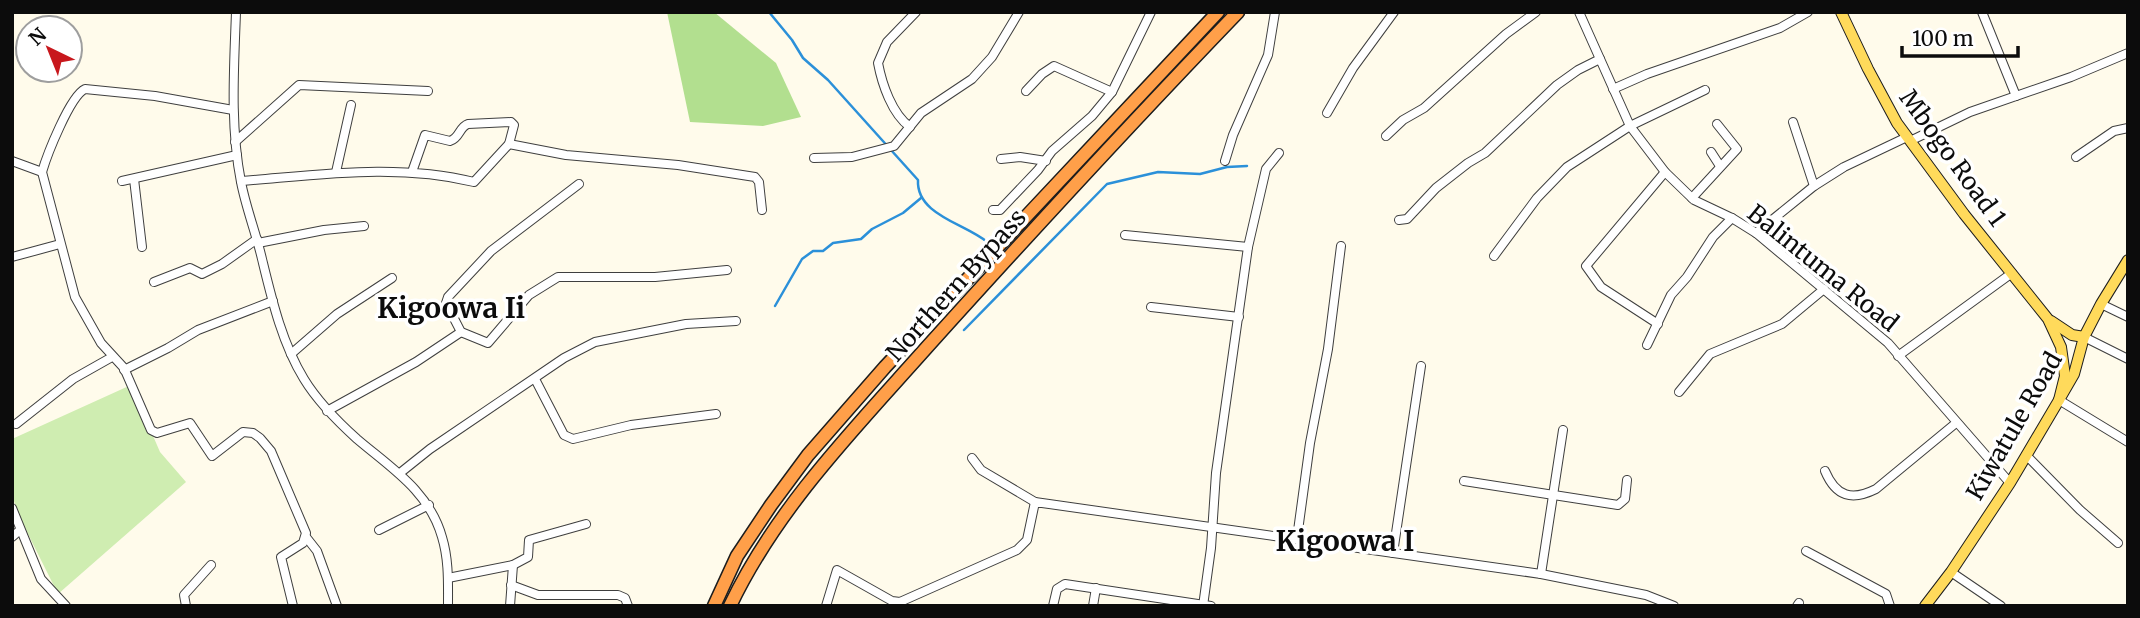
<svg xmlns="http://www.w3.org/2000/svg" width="2140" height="618" font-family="Merriweather,serif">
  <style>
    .green { fill: #cfedb1 }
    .forest { fill: #b2df8f }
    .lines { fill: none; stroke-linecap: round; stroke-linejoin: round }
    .stream { stroke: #2b90d9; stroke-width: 2.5 }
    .minor-casing { stroke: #3f3f3f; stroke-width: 10 }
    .major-casing { stroke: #1d1d1d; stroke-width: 12 }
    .highway-casing { stroke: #1d1d1d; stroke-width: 15 }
    .minor { stroke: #fff; stroke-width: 8 }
    .major { stroke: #ffda5b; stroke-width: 10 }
    .highway { stroke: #ff9f49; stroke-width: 12 }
    .labels { text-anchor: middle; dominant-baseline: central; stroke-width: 7; stroke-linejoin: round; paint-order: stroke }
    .street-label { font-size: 24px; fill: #0c0c0c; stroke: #fff }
    .quarter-label { font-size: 28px; font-weight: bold; fill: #0c0c0c; stroke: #fff }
  </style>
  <rect width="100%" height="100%" fill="#fffbeb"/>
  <!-- green -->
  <polygon class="green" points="131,385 160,452 186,482 58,594 23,524 12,496 12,439"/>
  <!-- forest -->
  <polygon class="forest" points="667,12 714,12 776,63 801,117 763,126 690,122"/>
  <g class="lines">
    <!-- stream -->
    <g class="stream">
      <path d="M769 12 792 40 803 58 828 80 918 180C916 215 966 224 987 242"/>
      <polyline points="775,306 802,259 813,251 823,251 833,243 861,239 872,229 903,213 921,198"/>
      <polyline points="964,330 1107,184 1158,172 1200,174 1227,167 1247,166"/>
    </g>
    <defs>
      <g id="minor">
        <path d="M236 12C234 69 230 126 241 182 246 208 256 233 262 259 272 300 282 343 304 379 318 402 337 421 357 439 391 468 429 491 442 537 449 560 448 583 448 606"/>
        <polyline points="1579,12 1630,126 1665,172 1694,200 1732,218 1756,233 1888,343 2010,483"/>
        <polyline points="1982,12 2016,96"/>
        <polyline points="1613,89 1647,74 1780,28 1808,12"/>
        <polyline points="1026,91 1042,74 1054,66 1112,92 1151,12"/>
        <path d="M233 110 155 96 85 89C70 96 47 155 42 172L75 297 101 343 124 368 151 430 157 433 190 423 212 456 243 432 253 433 260 438 271 451 306 533 303 543 281 557 293 606"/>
        <polyline points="1327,113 1353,68 1394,12"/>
        <polyline points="1793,122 1814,186"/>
        <path d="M910 127C892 114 882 84 878 63L887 42 916 12"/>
        <polyline points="1386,136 1403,120 1424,108 1506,34 1536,12"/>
        <polyline points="1910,141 1970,112 2071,77 2128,53"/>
        <polyline points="235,142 299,85 428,91"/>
        <polyline points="509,144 566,155 678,165 755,177 759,182 762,210"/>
        <polyline points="1711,152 1720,166"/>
        <polyline points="2076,157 2114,131 2128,128"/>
        <polyline points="814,158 852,157 894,146 921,113 972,79 992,57 1019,12"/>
        <polyline points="1001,159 1020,157 1046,161"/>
        <polyline points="12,161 42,172"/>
        <polyline points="1225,161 1233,135 1268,55 1275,12"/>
        <polyline points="336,172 351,105"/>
        <polyline points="134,179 142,247"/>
        <polyline points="122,181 237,155"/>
        <path d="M241 181C319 175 397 163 474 182L509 144 514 125 511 122 468 124C459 127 460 138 450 141L425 135 412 172"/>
        <polyline points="579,184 491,251 448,297 446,303 461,332 488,343 529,295 558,277 655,277 727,270"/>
        <polyline points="1692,198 1737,149 1717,124"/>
        <polyline points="993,210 1000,210 1038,170 1052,151 1092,116 1112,92"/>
        <polyline points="1399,220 1407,219 1436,188 1468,163 1485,153 1557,85 1578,70 1600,59"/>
        <polyline points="1756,233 1814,186 1844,167 1907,137"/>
        <polyline points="1125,235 1248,247"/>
        <polyline points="258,243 324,230 364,226"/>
        <polyline points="1494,256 1537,198 1567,167 1630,126 1705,90"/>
        <polyline points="12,257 60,244"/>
        <polyline points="154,282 190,268 202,274 222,264 257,239"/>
        <polyline points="2101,304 2128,317"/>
        <polyline points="1151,307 1239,317"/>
        <polyline points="1658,324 1601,287 1586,266 1665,172"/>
        <polyline points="2084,337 2128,359"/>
        <polyline points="1647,345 1671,295 1687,277 1713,237 1732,218"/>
        <polyline points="291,354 337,314 392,278"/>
        <polyline points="1898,356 2012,273"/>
        <polyline points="124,370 168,348 198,330 273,301"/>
        <polyline points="535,379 564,435 573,439 631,425 716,414"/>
        <polyline points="1679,392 1710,354 1782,324 1824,289"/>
        <polyline points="2059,400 2128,442"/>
        <polyline points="327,411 416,362 461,332"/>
        <polyline points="16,424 73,379 112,357"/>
        <polyline points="2026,455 2080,510 2118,543"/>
        <polyline points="972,458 981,470 1035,502"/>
        <path d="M1825 471C1836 497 1852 501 1876 489L1956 423"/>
        <polyline points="400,473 430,449 564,358 595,342 686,324 736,321"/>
        <polyline points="1464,481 1618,505 1625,499 1627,480"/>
        <polyline points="12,508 41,579 66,606"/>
        <polyline points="379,530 429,505"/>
        <polyline points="12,537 20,530"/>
        <polyline points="306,537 317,551 337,606"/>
        <polyline points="1297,538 1310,443 1328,349 1341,246"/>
        <polyline points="1806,551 1886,594 1890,606"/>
        <polyline points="1393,553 1421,366"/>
        <polyline points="1951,572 2001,606"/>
        <polyline points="1541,574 1563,430"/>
        <polyline points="448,578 513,565 528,557 529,540 586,524"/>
        <polyline points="511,585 538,595 618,595 625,598 628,606"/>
        <polyline points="186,606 184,595 211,565"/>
        <polyline points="510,606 513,565"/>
        <polyline points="826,606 837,570 892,601 900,602 1017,550 1027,540 1035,502 1541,574 1646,595 1674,606"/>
        <polyline points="1053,606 1057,589 1065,584 1211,606"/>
        <polyline points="1093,606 1096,588"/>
        <polyline points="1203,606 1211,548 1216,473 1248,247 1266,169 1279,153"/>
        <polyline points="1797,606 1799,603"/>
      </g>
      <g id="major">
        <polyline points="1841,12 1868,69 1897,123 1964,214 2048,319 2061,347 2065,376 2059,400"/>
        <polyline points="2051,321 2072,335 2084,337"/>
        <polyline points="1925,606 1951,572 2010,483 2059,400 2074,374 2084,337 2101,304 2128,260"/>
      </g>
      <g id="highway">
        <polyline points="714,606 737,556 771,505 808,455 885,367 1218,12"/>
        <path d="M730 606C777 507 856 427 928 346 1030 233 1133 121 1238 12"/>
      </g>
    </defs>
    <!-- minor casing -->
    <use href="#minor" class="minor-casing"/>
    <!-- major casing -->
    <use href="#major" class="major-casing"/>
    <!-- highway casing -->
    <use href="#highway" class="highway-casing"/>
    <!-- minor -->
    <use href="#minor" class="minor"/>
    <!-- major -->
    <use href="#major" class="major"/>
    <!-- highway -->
    <use href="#highway" class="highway"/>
  </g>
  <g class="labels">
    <!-- street labels -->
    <g class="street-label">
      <text transform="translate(1953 158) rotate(54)">Mbogo Road 1</text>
      <text transform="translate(1823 268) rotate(39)">Balintuma Road</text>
      <text transform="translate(956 285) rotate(-48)">Northern Bypass</text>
      <text transform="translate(2014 426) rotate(-60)">Kiwatule Road</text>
    </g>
    <!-- quarter labels -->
    <g class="quarter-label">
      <text x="451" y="308">Kigoowa Ii</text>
      <text x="1345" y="541">Kigoowa I</text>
    </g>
  </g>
  <!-- border -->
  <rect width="2140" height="618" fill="none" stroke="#0c0c0c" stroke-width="28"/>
  <!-- north arrow -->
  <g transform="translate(49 49) rotate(317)"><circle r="33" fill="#ffffff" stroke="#9e9e9e" stroke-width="2"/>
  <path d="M0-5L12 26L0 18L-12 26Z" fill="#c8181d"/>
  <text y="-10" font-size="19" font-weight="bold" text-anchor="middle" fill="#0c0c0c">N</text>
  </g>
  <!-- scale -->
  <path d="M1902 46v10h116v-10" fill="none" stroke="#0c0c0c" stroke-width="3.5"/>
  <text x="1912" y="46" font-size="21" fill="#0c0c0c" stroke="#ffffff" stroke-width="5" paint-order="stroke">100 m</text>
</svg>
